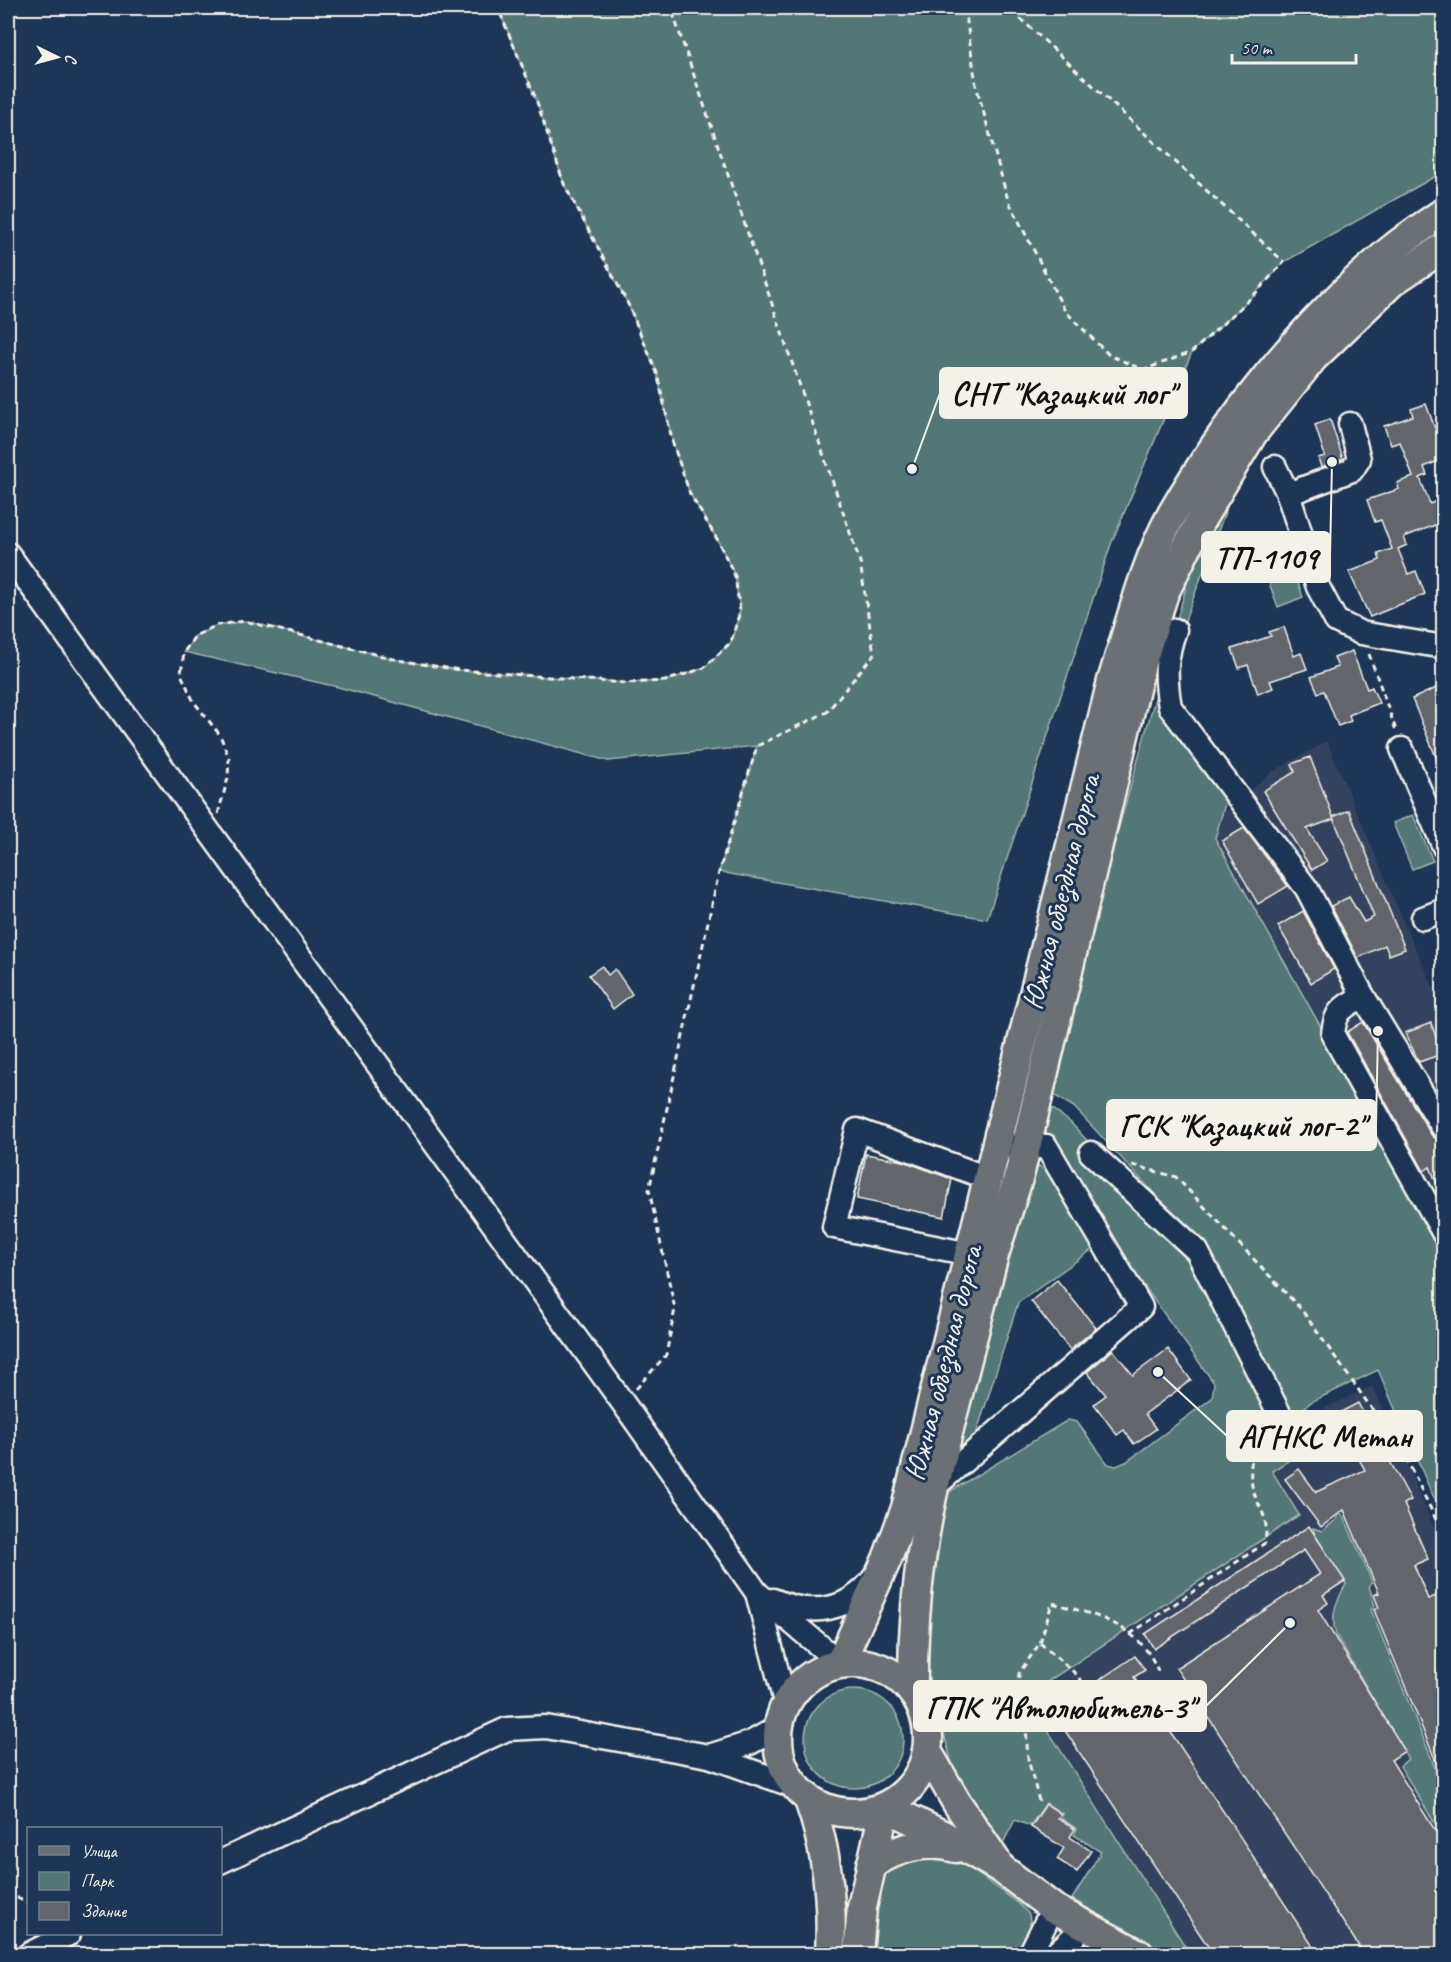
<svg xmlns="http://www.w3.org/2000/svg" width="1451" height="1962" font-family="Caveat,sans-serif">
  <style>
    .built { fill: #32435e }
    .green { fill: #537677; stroke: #a4b4b0; stroke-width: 1.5 }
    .building { fill: #63656d; stroke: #f4f1e8; stroke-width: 1.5 }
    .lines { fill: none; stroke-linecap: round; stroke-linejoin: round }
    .minor-casing { stroke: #f4f1e8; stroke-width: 27 }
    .major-casing { stroke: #f4f1e8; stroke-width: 33 }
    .path { stroke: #f4f1e8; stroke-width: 3; stroke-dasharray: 6 4.5; stroke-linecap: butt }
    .minor { stroke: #1d3557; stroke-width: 22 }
    .major { stroke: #6b7074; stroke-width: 28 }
    .labels { text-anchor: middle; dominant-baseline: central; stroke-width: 6; stroke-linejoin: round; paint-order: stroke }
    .street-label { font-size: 30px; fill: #f4f1e8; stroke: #1d3557 }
    .leader { fill: none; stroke: #f4f1e8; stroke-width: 2 }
    .callout-dot { fill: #f4f1e8; stroke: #1d3557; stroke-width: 2 }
    .callout { fill: #f4f1e8; stroke: #f4f1e8; stroke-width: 2 }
    .callout-label { font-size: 32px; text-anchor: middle; font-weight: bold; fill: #111 }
  </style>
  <rect width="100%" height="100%" fill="#1d3557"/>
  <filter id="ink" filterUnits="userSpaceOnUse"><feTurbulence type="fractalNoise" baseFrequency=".0167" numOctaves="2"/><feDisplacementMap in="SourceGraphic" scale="12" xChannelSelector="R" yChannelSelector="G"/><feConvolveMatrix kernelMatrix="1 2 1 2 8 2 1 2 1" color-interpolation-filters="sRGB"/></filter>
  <g filter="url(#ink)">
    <!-- built -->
    <g class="built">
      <polygon points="1327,741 1404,923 1443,1009 1443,1282 1198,834 1272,772"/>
      <polygon points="1373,1386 1443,1549 1443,1954 1185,1954 1029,1697 1289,1518 1263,1469 1311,1414"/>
    </g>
    <!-- green -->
    <g class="green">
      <polygon points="498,8 1443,8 1443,172 1284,262 1253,296 1192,352 1111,544 987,919 719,872 757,746 608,761 338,687 184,652 195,636 217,625 245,621 398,660 459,670 625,683 665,681 704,668 731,642 740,611 735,576 717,539 690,494 673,444 657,373 628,304 564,184 536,99"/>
      <polygon points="1226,502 1227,507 1180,634 1175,656 1179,669 1179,721 1227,797 1215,838 1430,1222 1443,1258 1443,1519 1378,1370 1311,1402 1291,1420 1203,1246 1074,1107 1042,1088 1116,838 1195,555"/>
      <polygon points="1289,557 1303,597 1278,607 1263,567"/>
      <polygon points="1413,815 1433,861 1412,869 1393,823"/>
      <polygon points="1052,1108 1071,1123 1193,1255 1280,1429 1307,1449 1272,1471 1299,1515 1026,1696 1190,1954 1166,1954 1072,1899 1101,1852 1074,1835 1077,1829 1061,1818 1063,1814 1046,1803 1030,1826 1015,1820 1002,1845 956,1779 923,1656 938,1520 949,1492 1068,1420 1077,1422 1108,1464 1116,1466 1126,1462 1212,1398 1214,1383 1034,1133 1044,1111"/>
      <polygon points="1039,1166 1046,1171 1094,1248 1018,1303 974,1441 955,1455 1029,1174"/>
      <path d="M1339 1513 1344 1517 1372 1582 1369 1586 1375 1606 1371 1610 1443 1787V1837L1400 1766 1408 1759 1336 1635C1330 1615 1336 1602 1346 1584L1315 1535 1313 1528 1322 1531 1337 1519Z"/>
      <circle cx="854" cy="1739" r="49"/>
      <polygon points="905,1853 957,1859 1018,1903 1029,1914 1031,1928 1016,1954 872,1954 879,1877"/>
    </g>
    <!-- building -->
    <g class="building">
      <polygon points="1426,404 1439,439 1443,437 1443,459 1424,467 1427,475 1420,478 1430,504 1436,501 1443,522 1404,537 1407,545 1398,549 1408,574 1416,571 1425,594 1370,617 1349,572 1380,560 1378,554 1392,549 1381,520 1375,522 1367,500 1399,489 1397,483 1413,477 1400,442 1391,445 1384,426 1413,416 1411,409"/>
      <polygon points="1330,419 1343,459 1321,467 1318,458 1325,456 1315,425"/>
      <polygon points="1284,627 1294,656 1301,653 1307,669 1270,681 1273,688 1258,694 1248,665 1239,668 1232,649 1271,636 1269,632"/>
      <polygon points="1352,651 1367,689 1372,687 1379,703 1349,715 1351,721 1338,726 1324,691 1318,693 1311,677 1338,667 1334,658"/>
      <polygon points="1443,685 1443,774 1412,699"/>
      <polygon points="1310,757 1334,819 1307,829 1327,861 1312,870 1263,791 1295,772 1292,764"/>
      <polygon points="1349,810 1405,949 1389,955 1385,945 1358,958 1331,906 1349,897 1364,922 1374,917 1333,817"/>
      <polygon points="1244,828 1288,886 1258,904 1222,841"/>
      <polygon points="1303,911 1334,969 1311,983 1278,926"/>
      <polygon points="602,966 608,975 615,969 632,994 613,1009 589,975"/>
      <polygon points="1363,1022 1432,1136 1443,1143 1443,1199 1430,1167 1424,1171 1347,1032"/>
      <polygon points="1431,1023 1442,1054 1419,1062 1405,1033"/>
      <polygon points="866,1154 903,1161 952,1179 944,1217 857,1199"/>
      <polygon points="1057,1280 1096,1328 1070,1350 1031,1301"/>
      <polygon points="1168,1349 1191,1380 1145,1414 1156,1429 1134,1444 1124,1430 1117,1435 1094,1404 1106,1395 1087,1372 1113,1350 1133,1375"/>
      <polygon points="1358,1403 1411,1500 1404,1504 1428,1559 1414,1565 1428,1599 1441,1594 1443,1601 1443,1779 1374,1610 1379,1608 1374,1595 1379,1593 1344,1510 1321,1527 1285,1479 1299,1469 1316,1492 1365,1470 1335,1415"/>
      <polygon points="1309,1526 1345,1581 1323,1595 1328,1603 1318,1610 1405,1751 1391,1760 1443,1843 1443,1954 1364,1954 1176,1668 1320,1574 1304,1550 1154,1649 1145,1634"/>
      <polygon points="1135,1656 1145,1670 1134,1677 1318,1954 1213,1954 1062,1726 1058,1729 1041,1703 1067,1686 1074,1697"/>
      <polygon points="1046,1804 1061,1814 1058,1818 1075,1829 1070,1837 1091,1851 1077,1872 1057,1859 1064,1848 1031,1827"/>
    </g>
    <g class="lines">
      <defs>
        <g id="minor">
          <polyline points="1275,467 1288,494 1318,587 1336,621 1361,633 1444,647"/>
          <polyline points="1288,494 1352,470 1359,459 1350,424"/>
          <polyline points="8,554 623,1403 757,1593 840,1663"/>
          <path d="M1175 630C1165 657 1165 678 1170 707L1307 889 1363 996 1444 1129"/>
          <polyline points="1402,749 1444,847"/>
          <polyline points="1423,918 1444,910"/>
          <path d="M1363 996C1342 1008 1335 1010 1333 1035L1444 1234"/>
          <polyline points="1091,1153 1197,1251 1285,1425"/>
          <polyline points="970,1254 834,1227 857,1130 990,1179"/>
          <polyline points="934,1487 1141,1307 1046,1146 1023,1149 1012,1146"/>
          <polyline points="757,1593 785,1702"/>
          <path d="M773 1600C812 1617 850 1612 876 1575"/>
          <polyline points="777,1728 750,1743 709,1756 794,1786"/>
          <polyline points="220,1862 507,1729 546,1727 709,1756"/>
          <polyline points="29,1954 69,1934"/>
          <polyline points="1030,1954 1053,1908"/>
          <polyline points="1055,1954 1085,1926"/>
        </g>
        <g id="major">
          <circle cx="853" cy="1738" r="75"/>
          <path d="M840 1663 887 1559 906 1508 1112 681C1129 628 1145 562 1172 514 1226 420 1302 325 1385 255 1403 239 1424 226 1444 212"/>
          <path d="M913 1693C912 1624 919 1555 934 1487L993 1258 1020 1172 1141 664 1164 593 1200 521 1253 433 1313 358 1393 281 1444 247"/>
          <polyline points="927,1751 957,1803 998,1864"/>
          <path d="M809 1800C827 1850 833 1901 830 1954"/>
          <path d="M871 1865C897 1848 925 1839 956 1848"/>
          <polyline points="858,1954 862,1907 885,1807 943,1835 1003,1870 1053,1908 1139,1954"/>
        </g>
      </defs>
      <!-- minor casing -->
      <use href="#minor" class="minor-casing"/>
      <!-- major casing -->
      <use href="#major" class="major-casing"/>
      <!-- path -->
      <g class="path">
        <polyline points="965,8 976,85 1008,200 1065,311 1109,355 1143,370 1192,352 1253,296 1284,262 1009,8"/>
        <polyline points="1369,654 1397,733"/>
        <polyline points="218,814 228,778 229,758 220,735 194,702 181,674 184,652 195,636 217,625 245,621 398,660 459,670 625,683 665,681 704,668 731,642 740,611 735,576 717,539 690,494 673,444 657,373 628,304 564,184 536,99 498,8"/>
        <polyline points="1132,1165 1176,1177 1301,1309 1404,1454 1444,1536"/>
        <polyline points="636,1389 666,1355 675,1309 649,1190 719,872 757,746 827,712 874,654 860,562 671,8"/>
        <path d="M1130 1634 1265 1543C1269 1515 1261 1514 1253 1490 1247 1469 1254 1441 1261 1421"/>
        <polyline points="1040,1643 1077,1675 1084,1686"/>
        <path d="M1039 1801 1028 1759 1025 1713 1018 1694 1019 1673 1040 1643 1052 1603C1096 1615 1139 1624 1158 1671"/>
        <polyline points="8,1892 28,1904"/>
      </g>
      <!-- minor -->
      <use href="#minor" class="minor"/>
      <!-- major -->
      <use href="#major" class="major"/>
    </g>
  </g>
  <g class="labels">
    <!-- street labels -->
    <g class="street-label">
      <text transform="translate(1061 892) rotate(-76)">Южная объездная дорога</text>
      <text transform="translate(943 1363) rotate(-76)">Южная объездная дорога</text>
    </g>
  </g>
  <!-- callouts -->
  <path class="leader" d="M912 469L940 393M1332 462L1330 557M1378 1031L1376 1125M1158 1372L1227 1436M1290 1623L1206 1706"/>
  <g class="callout-dot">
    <circle cx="912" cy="469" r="6"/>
    <circle cx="1332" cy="462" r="6"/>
    <circle cx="1378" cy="1031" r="6"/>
    <circle cx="1158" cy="1372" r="6"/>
    <circle cx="1290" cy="1623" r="6"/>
  </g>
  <g class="callout">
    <rect x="940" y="368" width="247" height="50" rx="6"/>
    <rect x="1202" y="532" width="128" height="50" rx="6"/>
    <rect x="1107" y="1100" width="269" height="50" rx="6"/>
    <rect x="1227" y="1411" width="195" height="50" rx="6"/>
    <rect x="914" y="1681" width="292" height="50" rx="6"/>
  </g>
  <g class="callout-label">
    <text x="1063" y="404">СНТ "Казацкий лог"</text>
    <text x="1266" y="568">ТП-1109</text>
    <text x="1242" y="1136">ГСК "Казацкий лог-2"</text>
    <text x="1325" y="1447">АГНКС Метан</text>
    <text x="1060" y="1718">ГПК "Автолюбитель-3"</text>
  </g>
  <!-- margin -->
  <rect width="1451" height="1962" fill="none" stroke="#1d3557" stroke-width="30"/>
  <rect x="15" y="15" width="1421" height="1932" fill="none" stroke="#f4f1e8" stroke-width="2" filter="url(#ink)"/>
  <!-- legend -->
  <rect x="27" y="1827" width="195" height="108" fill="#1d3557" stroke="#738091" stroke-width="1.5"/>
  <rect x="39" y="1846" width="30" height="9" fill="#6b7074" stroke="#738091" stroke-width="1.5"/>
  <text x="81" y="1857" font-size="18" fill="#f4f1e8">Улица</text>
  <rect x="39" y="1872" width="30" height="18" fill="#537677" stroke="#738091" stroke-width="1.5"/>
  <text x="81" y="1887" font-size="18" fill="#f4f1e8">Парк</text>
  <rect x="39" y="1902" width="30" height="18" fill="#63656d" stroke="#738091" stroke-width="1.5"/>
  <text x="81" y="1917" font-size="18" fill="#f4f1e8">Здание</text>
  <!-- north arrow -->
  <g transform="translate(57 57) rotate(95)" stroke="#1d3557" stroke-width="4.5" paint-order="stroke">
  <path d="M0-4.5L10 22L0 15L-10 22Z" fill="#f4f1e8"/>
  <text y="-9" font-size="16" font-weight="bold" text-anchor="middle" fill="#f4f1e8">С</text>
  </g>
  <!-- scale -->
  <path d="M1232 54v9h124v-9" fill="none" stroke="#f4f1e8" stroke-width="3"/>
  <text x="1241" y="54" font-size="18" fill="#f4f1e8" stroke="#1d3557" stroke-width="4.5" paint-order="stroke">50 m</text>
</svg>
